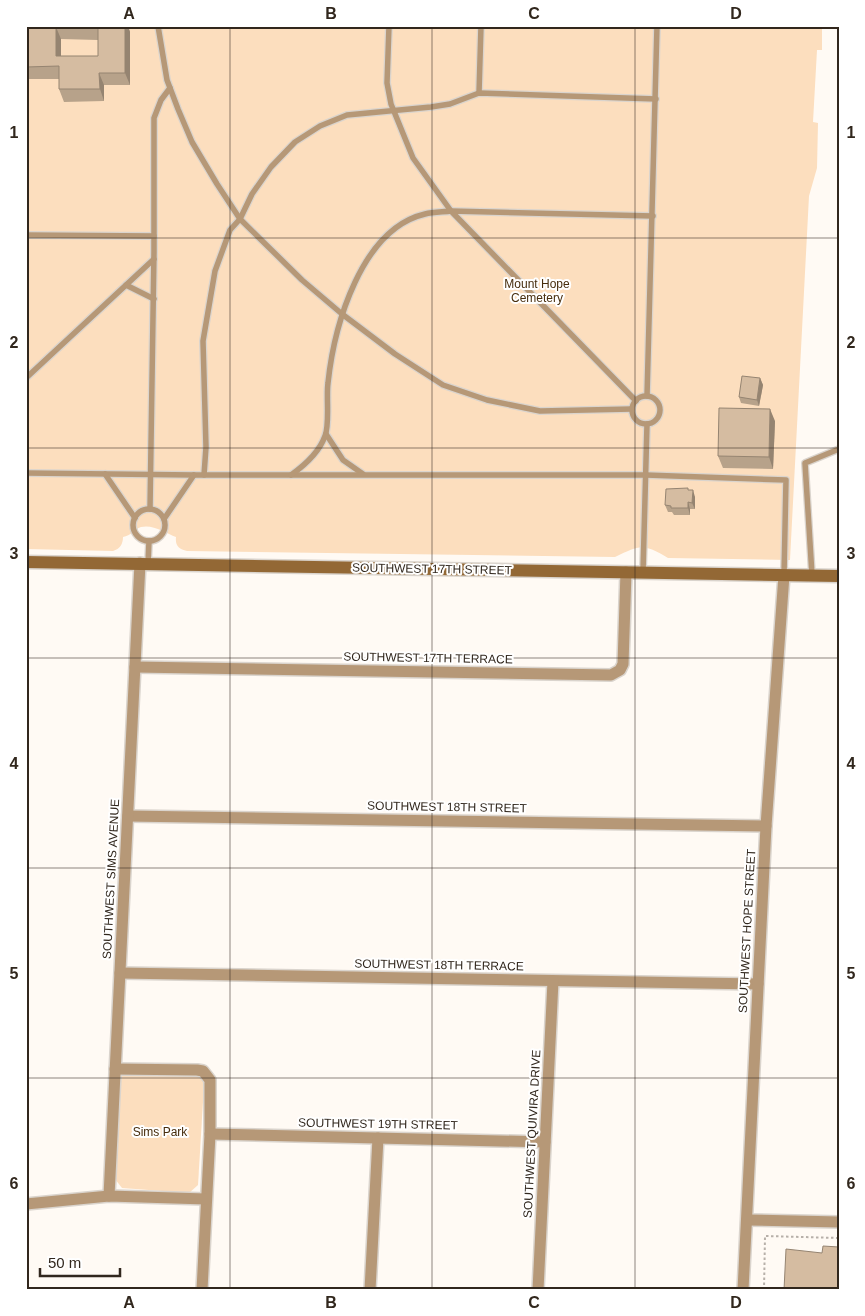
<svg xmlns="http://www.w3.org/2000/svg" width="865" height="1316" font-family="Arial,sans-serif">
  <style>
    .green { fill: #fcdebe }
    .lines { fill: none; stroke-linecap: round; stroke-linejoin: round }
    .service-casing { stroke: #dad4cd; stroke-width: 8 }
    .minor-casing { stroke: #dad4cd; stroke-width: 14 }
    .secondary-casing { stroke: #dad4cd; stroke-width: 15 }
    .path { stroke: #b7b0a9; stroke-width: 2; stroke-dasharray: 2.5 2.5; stroke-linecap: butt }
    .service { stroke: #b69877; stroke-width: 5.5 }
    .minor { stroke: #b69877; stroke-width: 11 }
    .secondary { stroke: #936835; stroke-width: 12 }
    .wall { fill: #b7a28a; fill-rule: evenodd }
    .shaded-wall { fill: #958471 }
    .building { fill: #d5bca1; stroke: #958471; fill-rule: evenodd }
    .grid { fill: none; stroke: #31271d; stroke-width: 1; stroke-opacity: 0.55 }
    .labels { text-anchor: middle; dominant-baseline: central; stroke-width: 4; stroke-linejoin: round; paint-order: stroke }
    .park-label { font-size: 12px; fill: #472d0d; stroke: #fff }
    .street-label { font-size: 12px; fill: #31271d; stroke: #fff }
    .neatline { fill: none; stroke: #31271d; stroke-width: 2 }
    .grid-label { font-size: 16px; text-anchor: middle; font-weight: bold; fill: #31271d }
  </style>
  <rect width="100%" height="100%" fill="#fffaf4"/>
  <!-- green -->
  <g class="green">
    <path d="M26 26H822V50H817L813 122 818 123 817 168 809 196 790 560 668 558C642 543 641 545 615 557L187 551C179 549 175 546 176 537 166 533 153 524 141 527 134 529 131 536 123 537 123 544 120 549 113 551L26 549Z"/>
    <polygon points="127,1075 199,1076 203,1079 204,1085 198,1185 189,1193 122,1188 115,1179 121,1081 122,1076"/>
  </g>
  <g class="lines">
    <defs>
      <g id="service">
        <polyline points="158,26 167,80 178,109 192,142 217,184 240,219 302,280 342,314 395,354 443,385 487,400 540,411 632,409"/>
        <polyline points="389,26 387,83 391,104 413,158 451,211 636,401"/>
        <polyline points="479,93 481,26"/>
        <polyline points="26,235 154,236"/>
        <polyline points="126,285 154,299"/>
        <polyline points="26,378 154,259"/>
        <polyline points="647,396 657,26"/>
        <circle cx="646" cy="410" r="14"/>
        <polyline points="326,434 343,460 363,474"/>
        <polyline points="26,473 194,475 646,475 786,480 784,575"/>
        <polyline points="105,474 135,518"/>
        <polyline points="204,475 206,447 203,341 215,271 230,230 240,219 252,194 271,167 295,142 320,126 347,115 431,107 450,104 479,93 656,99"/>
        <path d="M291 475C305 465 319 453 325 436 330 424 326 397 328 383 334 326 361 229 425 214 433 212 443 212 451 211L653 216"/>
        <polyline points="150,509 154,252 154,118 161,100 170,88"/>
        <circle cx="149" cy="525" r="16"/>
        <polyline points="164,519 194,475"/>
        <polyline points="148,564 149,541"/>
        <polyline points="643,572 647,424"/>
        <polyline points="812,575 805,463 839,449"/>
      </g>
      <g id="minor">
        <polyline points="135,667 611,675 620,670 623,664 626,572"/>
        <polyline points="128,816 766,826"/>
        <polyline points="120,973 758,984"/>
        <polyline points="115,1069 197,1070 203,1071 210,1080 210,1134 202,1290"/>
        <polyline points="210,1134 545,1142"/>
        <polyline points="109,1196 140,563"/>
        <polyline points="26,1204 109,1196 206,1199"/>
        <polyline points="747,1220 839,1222"/>
        <polyline points="370,1290 378,1138"/>
        <polyline points="538,1290 553,981"/>
        <polyline points="743,1290 766,826 784,575"/>
      </g>
      <polyline id="secondary" points="26,562 839,576"/>
    </defs>
    <!-- service casing -->
    <use href="#service" class="service-casing"/>
    <!-- minor casing -->
    <use href="#minor" class="minor-casing"/>
    <!-- secondary casing -->
    <use href="#secondary" class="secondary-casing"/>
    <!-- path -->
    <polyline class="path" points="764,1290 765,1236 839,1238"/>
    <!-- service -->
    <use href="#service" class="service"/>
    <!-- minor -->
    <use href="#minor" class="minor"/>
    <!-- secondary -->
    <use href="#secondary" class="secondary"/>
  </g>
  <!-- wall -->
  <g class="wall">
    <path d="M26 26H128L130 32V85H104V101L64 102 59 89V79H26ZM61 39 98 40V56H61Z"/>
    <polygon points="760,378 763,385 759,406 741,403 739,397"/>
    <polygon points="775,421 773,469 723,468 718,456"/>
    <polygon points="688,488 688,490 695,497 695,509 690,509 690,515 674,515 672,512 668,512 665,505"/>
  </g>
  <!-- shaded-wall -->
  <g class="shaded-wall">
    <polygon points="125,26 128,26 130,32 130,85 125,73"/>
    <polygon points="56,27 61,39 61,69 56,56"/>
    <polygon points="99,73 104,85 104,101 100,89"/>
    <polygon points="760,378 763,385 759,406 757,400"/>
    <polygon points="770,409 775,421 773,469 769,457"/>
    <polygon points="693,490 695,497 695,509 692,503"/>
    <polygon points="688,502 690,509 690,515 688,508"/>
  </g>
  <!-- building -->
  <g class="building">
    <path d="M26 26H125V73H99L100 89H59V66L26 67ZM56 27H98V56H56Z"/>
    <polygon points="742,376 760,378 757,400 739,397"/>
    <polygon points="719,408 770,409 769,457 718,456"/>
    <polygon points="688,488 688,490 693,490 692,503 688,502 688,508 671,508 671,506 665,505 666,489"/>
    <polygon points="823,1246 839,1247 839,1290 784,1290 786,1249 822,1253"/>
  </g>
  <!-- grid -->
  <path class="grid" d="M230 26V1290M432 26V1290M635 26V1290M26 238H839M26 448H839M26 658H839M26 868H839M26 1078H839"/>
  <g class="labels">
    <!-- park labels -->
    <g class="park-label">
      <text x="537" y="284">Mount Hope<tspan x="537" dy="14">Cemetery</tspan></text>
      <text x="160" y="1132">Sims Park</text>
    </g>
    <!-- street labels -->
    <g class="street-label">
      <text transform="translate(432 569) rotate(1)">SOUTHWEST 17TH STREET</text>
      <text transform="translate(428 658) rotate(1)">SOUTHWEST 17TH TERRACE</text>
      <text transform="translate(447 807) rotate(1)">SOUTHWEST 18TH STREET</text>
      <text transform="translate(111 879) rotate(-87)">SOUTHWEST SIMS AVENUE</text>
      <text transform="translate(747 931) rotate(-87)">SOUTHWEST HOPE STREET</text>
      <text transform="translate(439 965) rotate(1)">SOUTHWEST 18TH TERRACE</text>
      <text transform="translate(378 1124) rotate(1)">SOUTHWEST 19TH STREET</text>
      <text transform="translate(532 1134) rotate(-87)">SOUTHWEST QUIVIRA DRIVE</text>
    </g>
  </g>
  <!-- border -->
  <rect width="865" height="1316" fill="none" stroke="#ffffff" stroke-width="55"/>
  <!-- scale -->
  <path d="M40 1268v8h80v-8" fill="none" stroke="#31271d" stroke-width="2.5"/>
  <text x="48" y="1268" font-size="15" fill="#31271d" stroke="#ffffff" stroke-width="4" paint-order="stroke">50 m</text>
  <rect x="28" y="28" width="810" height="1260" class="neatline"/>
  <g class="grid-label">
    <text x="129" y="19">A</text>
    <text x="331" y="19">B</text>
    <text x="534" y="19">C</text>
    <text x="736" y="19">D</text>
    <text x="14" y="138">1</text>
    <text x="851" y="138">1</text>
    <text x="14" y="348">2</text>
    <text x="851" y="348">2</text>
    <text x="14" y="559">3</text>
    <text x="851" y="559">3</text>
    <text x="14" y="769">4</text>
    <text x="851" y="769">4</text>
    <text x="14" y="979">5</text>
    <text x="851" y="979">5</text>
    <text x="14" y="1189">6</text>
    <text x="851" y="1189">6</text>
    <text x="129" y="1308">A</text>
    <text x="331" y="1308">B</text>
    <text x="534" y="1308">C</text>
    <text x="736" y="1308">D</text>
  </g>
</svg>
